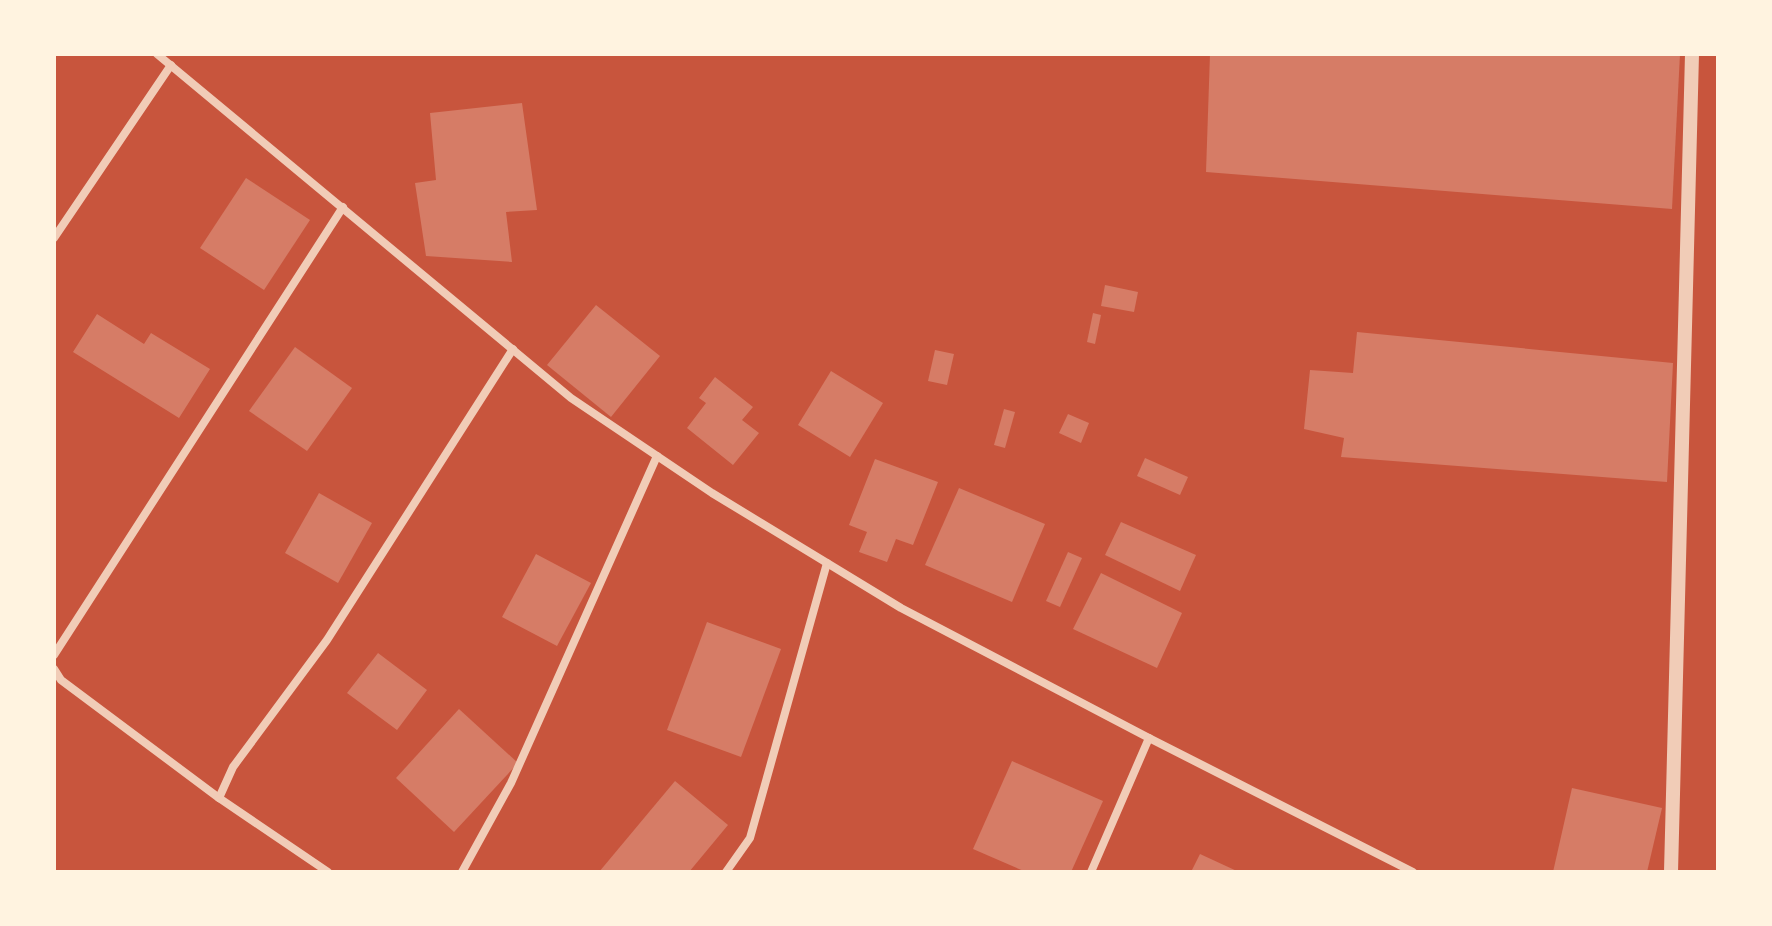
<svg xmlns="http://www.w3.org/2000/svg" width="1772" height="926" font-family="Quicksand,sans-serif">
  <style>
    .building { fill: #d67c66 }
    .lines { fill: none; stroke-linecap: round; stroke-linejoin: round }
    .minor { stroke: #f1ccb7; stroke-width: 8 }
    .tertiary { stroke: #f1ccb7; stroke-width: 14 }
  </style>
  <rect width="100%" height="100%" fill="#c8553d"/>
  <!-- building -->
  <g class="building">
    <polygon points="1210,54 1680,54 1672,209 1206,172"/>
    <polygon points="522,103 537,210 506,212 512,262 426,256 415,183 436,180 430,113"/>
    <polygon points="246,178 310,220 264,290 200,248"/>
    <polygon points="1105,285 1138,292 1134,312 1101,306"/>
    <polygon points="596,305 660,356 611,417 547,365"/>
    <polygon points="1093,313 1101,315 1095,344 1087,342"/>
    <polygon points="97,314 144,344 151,333 210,369 179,418 73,352"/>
    <polygon points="1357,332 1673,363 1667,482 1341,457 1344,438 1304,429 1310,370 1353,373"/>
    <polygon points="295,347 352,388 307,451 249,411"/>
    <polygon points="935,350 954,354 947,385 928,381"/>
    <polygon points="831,371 883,403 850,457 798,425"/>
    <polygon points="715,377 753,407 742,420 759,433 733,465 687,428 706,403 699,398"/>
    <polygon points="1004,409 1015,412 1005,448 994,445"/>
    <polygon points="1068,414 1089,423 1081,443 1059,433"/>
    <polygon points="1145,458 1188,477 1180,495 1137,476"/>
    <polygon points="875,459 938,482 913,545 896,539 887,562 859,552 867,532 849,525"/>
    <polygon points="959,488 1045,524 1012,602 925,565"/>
    <polygon points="319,493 372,523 338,583 285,553"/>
    <polygon points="1121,522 1196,555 1180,591 1105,555"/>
    <polygon points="1068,552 1082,558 1060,607 1046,601"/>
    <polygon points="536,554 591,583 557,646 502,617"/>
    <polygon points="1101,573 1182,613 1157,668 1073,629"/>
    <polygon points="707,622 781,649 741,757 667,730"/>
    <polygon points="378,653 427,690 397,730 347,693"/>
    <polygon points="459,709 518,763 454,832 396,778"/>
    <polygon points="1012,761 1103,801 1071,872 1026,872 973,849"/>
    <polygon points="675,781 728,825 689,872 599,872"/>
    <polygon points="1572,788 1662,808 1647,872 1553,872"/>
    <polygon points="1200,854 1239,872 1191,872"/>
  </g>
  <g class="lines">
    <!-- minor -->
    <g class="minor">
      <polyline points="157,54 571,398 712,493 901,608 1149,738 1413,872"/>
      <polyline points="54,238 171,65"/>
      <polyline points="54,655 343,207"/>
      <polyline points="54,669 61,680 219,798 328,872"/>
      <polyline points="219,798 233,767 327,640 513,349"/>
      <polyline points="462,872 511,783 657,456"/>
      <polyline points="726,872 750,838 827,563"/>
      <polyline points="1091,872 1149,738"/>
    </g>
    <!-- tertiary -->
    <polyline class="tertiary" points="1671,872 1692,54"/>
  </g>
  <!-- border -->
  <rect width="1772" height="926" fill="none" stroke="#fff3e0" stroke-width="112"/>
</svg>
